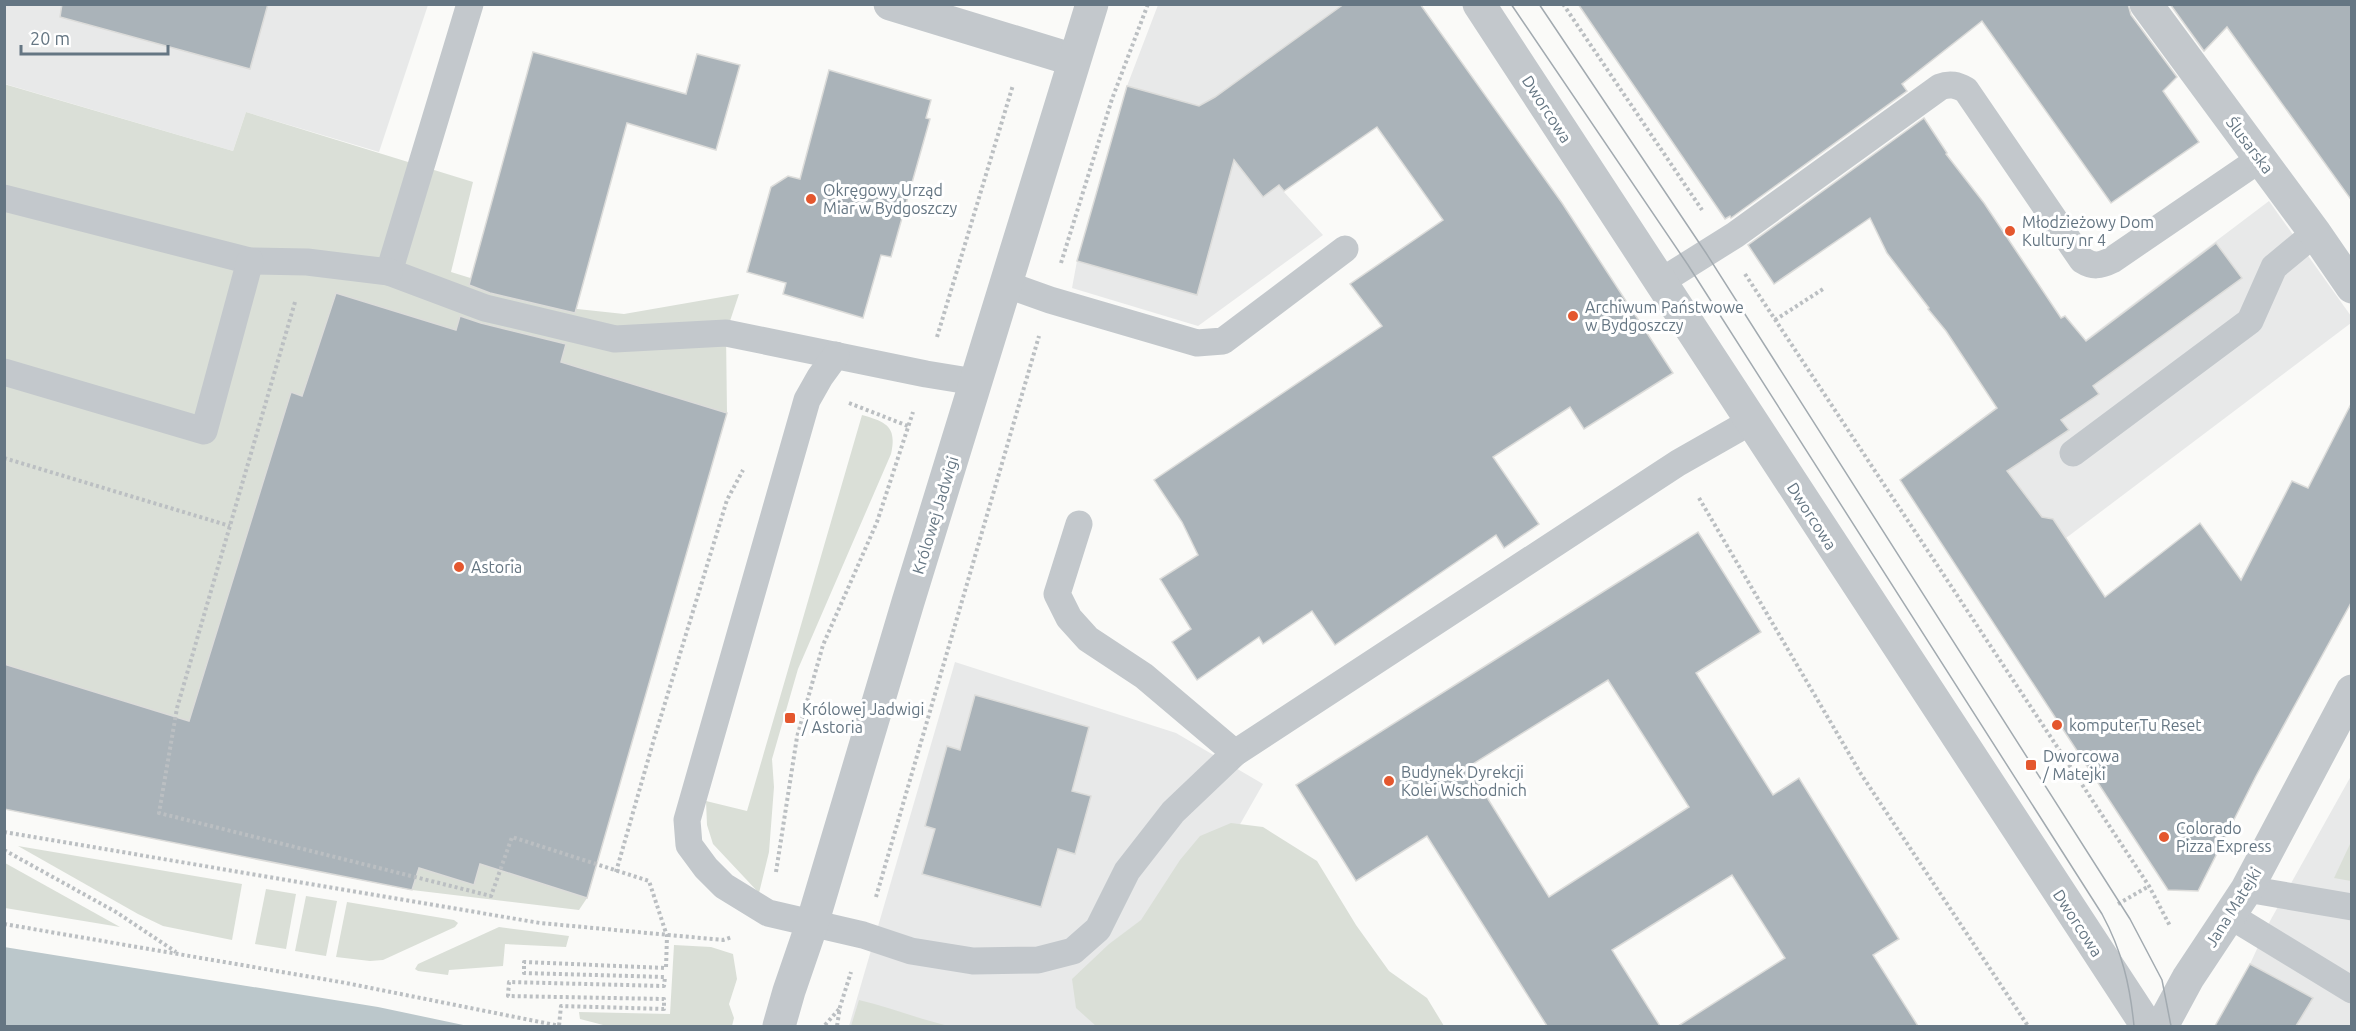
<svg xmlns="http://www.w3.org/2000/svg" width="2356" height="1031" font-family="Ubuntu,sans-serif">
  <style>
    .built { fill: #e8e9e9 }
    .green { fill: #dadfd7 }
    .water { fill: #bbc7cb }
    .building { fill: #aab3b9; stroke: #dcdcda; stroke-width: 1.5; fill-rule: evenodd }
    .lines { fill: none; stroke-linecap: round; stroke-linejoin: round }
    .path { stroke: #bbbfc2; stroke-width: 4; stroke-dasharray: 3 3; stroke-linecap: butt }
    .service { stroke: #c3c8cc; stroke-width: 27 }
    .minor { stroke: #c3c8cc; stroke-width: 33 }
    .tertiary { stroke: #c3c8cc; stroke-width: 33 }
    .tram { stroke: #a2aab0; stroke-width: 1.5 }
    .poi-dot { fill: #e4572e; stroke: #fff; stroke-width: 2 }
    .labels { text-anchor: middle; dominant-baseline: central; stroke-width: 6; stroke-linejoin: round; paint-order: stroke }
    .street-label { font-size: 16px; fill: #657683; stroke: #fff }
    .poi-label { font-size: 16px; fill: #657683; stroke: #fff; text-anchor: start }
  </style>
  <rect width="100%" height="100%" fill="#fafaf8"/>
  <!-- built -->
  <g class="built">
    <polygon points="4,5 428,5 379,152 246,112 233,151 5,84"/>
    <polygon points="1158,5 1421,5 1433,22 1253,148 1284,192 1323,235 1198,326 1072,288 1077,261 1127,86"/>
    <polygon points="2269,201 2351,316 2351,323 2066,538 1979,600 1900,480"/>
    <polygon points="955,662 1176,733 1263,784 1210,877 1106,1026 849,1026"/>
    <polygon points="2351,776 2351,1026 2215,1026 2250,964 2270,921"/>
  </g>
  <!-- green -->
  <g class="green">
    <polygon points="4,84 233,151 246,112 473,182 451,272 568,308 624,314 739,294 726,333 727,413 587,898 579,910 412,890 5,809"/>
    <path d="M862 415C887 422 897 427 891 454L798 669 772 759 774 787 769 852 759 893 713 844 707 825 706 801 747 811Z"/>
    <polygon points="1231,823 1263,827 1317,861 1356,925 1389,971 1427,998 1444,1026 1096,1026 1076,1008 1072,979 1109,944 1141,920 1180,860 1200,836"/>
    <polygon points="2351,842 2351,881 2334,878"/>
    <polygon points="18,846 242,884 232,940 163,926 138,914"/>
    <polygon points="4,863 5,863 120,927 5,908"/>
    <polygon points="266,889 296,894 286,949 255,944"/>
    <polygon points="306,896 337,901 326,956 295,951"/>
    <polygon points="347,902 454,920 458,923 455,927 383,960 370,961 336,957"/>
    <polygon points="499,927 569,936 566,947 505,944 503,966 449,970 448,975 418,971 415,969 418,964"/>
    <polygon points="674,945 711,947 733,954 737,979 729,1004 734,1018 732,1026 607,1026 580,1019 579,1012 670,1014"/>
    <path d="M859 1000C890 1007 918 1019 949 1026H851Z"/>
  </g>
  <!-- water -->
  <polygon class="water" points="4,947 378,1007 468,1026 5,1026"/>
  <!-- building -->
  <g class="building">
    <polygon points="62,4 268,4 250,69 60,17"/>
    <polygon points="1344,4 1420,4 1562,203 1673,373 1584,429 1570,407 1493,457 1539,524 1504,548 1496,535 1335,645 1312,611 1263,644 1259,637 1197,680 1172,642 1191,629 1160,579 1198,555 1182,522 1154,480 1382,326 1350,284 1443,220 1377,127 1284,191 1279,185 1263,197 1234,160 1197,295 1077,261 1127,86 1199,106 1215,97"/>
    <polygon points="1578,4 2128,4 2131,15 2177,77 2163,91 2199,142 2111,203 1982,21 1902,84 1907,91 1731,218 1730,216 1725,219"/>
    <polygon points="2170,4 2352,4 2352,201 2227,27 2204,51"/>
    <polygon points="533,52 686,94 697,54 740,65 716,150 627,123 575,313 490,293 469,285"/>
    <polygon points="829,70 931,100 926,118 930,119 891,257 881,255 863,318 783,294 786,283 747,272 771,187 788,176 800,179"/>
    <polygon points="1924,118 1947,153 1946,154 1984,203 2061,318 2065,316 2086,341 2216,243 2242,278 2093,386 2099,394 2061,420 2069,430 2007,471 2042,517 2053,519 2105,597 2200,523 2241,580 2292,481 2308,488 2352,402 2352,601 2256,776 2198,891 2168,890 1900,480 1997,408 1946,331 1928,309 1929,308 1887,253 1870,218 1774,284 1748,245"/>
    <polygon points="336,293 456,330 460,316 481,323 566,344 561,362 727,413 587,898 480,864 474,885 419,868 412,890 4,809 4,664 189,721 291,392 302,396"/>
    <path d="M1698 532 1761 632 1696 673 1773 795 1799 778 1899 939 1873 955 1918 1026H1678L1785 958 1732 875 1612 950 1660 1026H1547L1427 836 1356 881 1296 785ZM1608 680 1689 807 1549 897 1468 767Z"/>
    <polygon points="975,695 1089,727 1072,791 1091,796 1075,854 1058,849 1041,907 922,874 935,829 925,826 947,746 960,750"/>
    <polygon points="2250,964 2313,998 2296,1026 2215,1026"/>
  </g>
  <g class="lines">
    <!-- path -->
    <g class="path">
      <polyline points="1563,4 1702,210"/>
      <polyline points="1061,263 1112,99 1148,4"/>
      <polyline points="1745,274 2149,886 2170,926"/>
      <polyline points="295,302 177,708 159,813 491,896 512,837 649,881 667,936 666,968 524,962 524,973 665,977 664,986 509,982 508,996 664,999 664,1009 561,1006 559,1026"/>
      <polyline points="1775,320 1823,289"/>
      <polyline points="937,337 1013,85"/>
      <polyline points="849,403 908,426"/>
      <polyline points="4,458 230,526"/>
      <polyline points="1699,498 1861,774 2028,1026"/>
      <polyline points="4,832 540,923 723,940 732,937"/>
      <polyline points="4,850 116,912 176,952"/>
      <polyline points="616,872 654,739 727,500 743,470"/>
      <polyline points="776,872 797,737 823,645 877,522 913,412"/>
      <polyline points="876,897 1039,336"/>
      <polyline points="2118,904 2149,886"/>
      <polyline points="4,924 346,983 560,1026"/>
      <polyline points="825,1025 840,1008"/>
      <polyline points="837,1026 840,1007 851,972"/>
    </g>
    <!-- service -->
    <g class="service">
      <polyline points="470,4 389,272 485,308 615,339 726,333 926,374 975,382"/>
      <polyline points="4,198 250,261 307,262 389,272"/>
      <path d="M1660 282 1735 235 1940 87C1950 83 1957 85 1966 90L2082 260C2093 267 2100 266 2112 260L2260 159"/>
      <polyline points="1005,284 1050,300 1197,343 1223,341 1345,249"/>
      <polyline points="836,355 820,377 807,400 687,820 689,845 706,868 724,886 768,913 863,935 911,951 973,961 1038,960 1073,951 1098,929 1127,871 1173,812 1235,753 1678,463 1750,422"/>
      <polyline points="4,372 204,431 250,261"/>
      <polyline points="2073,453 2250,321 2274,267 2315,233"/>
      <polyline points="1079,524 1057,594 1069,618 1088,639 1144,676 1235,753"/>
      <polyline points="2247,889 2352,907"/>
      <polyline points="2229,915 2352,990"/>
    </g>
    <!-- minor -->
    <g class="minor">
      <polyline points="890,4 1074,60"/>
      <polyline points="1479,4 2147,1026"/>
      <polyline points="2146,4 2315,233 2352,287"/>
      <polyline points="2162,1026 2188,978 2247,889 2352,691"/>
    </g>
    <!-- tertiary -->
    <polyline class="tertiary" points="779,1026 789,991 812,924 908,602 1092,4"/>
    <!-- tram -->
    <g class="tram">
      <path d="M1511 4 1688 265 2102 914C2122 951 2130 985 2134 1026"/>
      <polyline points="1539,4 1706,253 2130,919 2162,980 2171,1026"/>
    </g>
  </g>
  <!-- markers -->
  <g class="poi-dot">
    <circle cx="811" cy="199" r="6"/>
    <circle cx="2010" cy="231" r="6"/>
    <circle cx="1573" cy="316" r="6"/>
    <circle cx="459" cy="567" r="6"/>
    <rect x="784" y="712" width="12" height="12" rx="3"/>
    <circle cx="2057" cy="725" r="6"/>
    <rect x="2025" y="759" width="12" height="12" rx="3"/>
    <circle cx="1389" cy="781" r="6"/>
    <circle cx="2164" cy="837" r="6"/>
  </g>
  <g class="labels">
    <!-- street labels -->
    <g class="street-label">
      <text transform="translate(1547 109) rotate(57)">Dworcowa</text>
      <text transform="translate(2250 145) rotate(53)">Ślusarska</text>
      <text transform="translate(935 515) rotate(-73)">Królowej Jadwigi</text>
      <text transform="translate(1812 516) rotate(57)">Dworcowa</text>
      <text transform="translate(2233 907) rotate(-58)">Jana Matejki</text>
      <text transform="translate(2078 923) rotate(57)">Dworcowa</text>
    </g>
    <!-- poi labels -->
    <g class="poi-label">
      <text x="823" y="190">Okręgowy Urząd<tspan x="823" dy="18">Miar w Bydgoszczy</tspan></text>
      <text x="2022" y="222">Młodzieżowy Dom<tspan x="2022" dy="18">Kultury nr 4</tspan></text>
      <text x="1585" y="307">Archiwum Państwowe<tspan x="1585" dy="18">w Bydgoszczy</tspan></text>
      <text x="471" y="567">Astoria</text>
      <text x="802" y="709">Królowej Jadwigi<tspan x="802" dy="18">/ Astoria</tspan></text>
      <text x="2069" y="725">komputerTu Reset</text>
      <text x="2043" y="756">Dworcowa<tspan x="2043" dy="18">/ Matejki</tspan></text>
      <text x="1401" y="772">Budynek Dyrekcji<tspan x="1401" dy="18">Kolei Wschodnich</tspan></text>
      <text x="2176" y="828">Colorado<tspan x="2176" dy="18">Pizza Express</tspan></text>
    </g>
  </g>
  <!-- border -->
  <rect width="2356" height="1031" fill="none" stroke="#657683" stroke-width="12"/>
  <!-- scale -->
  <path d="M21 45v9h147v-9" fill="none" stroke="#657683" stroke-width="3"/>
  <text x="30" y="45" font-size="18" fill="#657683" stroke="#ffffff" stroke-width="4.5" paint-order="stroke">20 m</text>
</svg>
